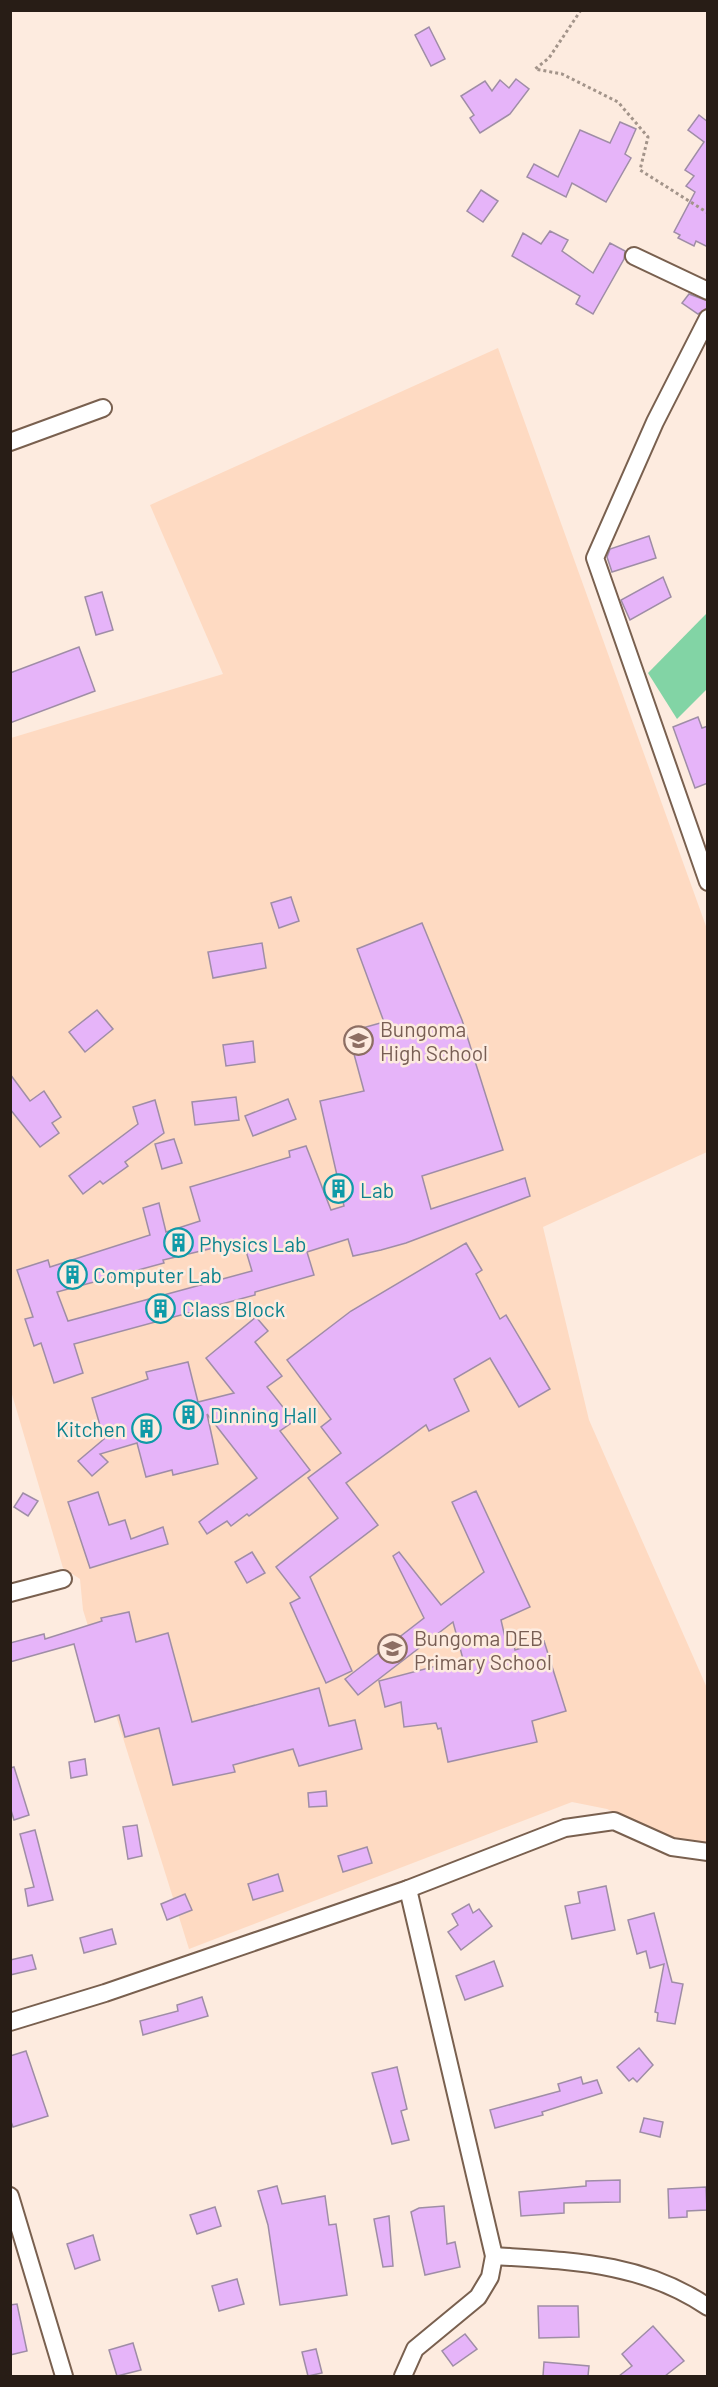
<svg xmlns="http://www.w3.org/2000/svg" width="718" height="2387" font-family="Barlow,sans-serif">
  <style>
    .built { fill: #fedac2 }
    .green { fill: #82d4a5 }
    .building { fill: #e6b4f9; stroke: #9f8da6; stroke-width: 1.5; fill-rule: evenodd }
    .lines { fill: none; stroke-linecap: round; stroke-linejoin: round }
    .street-casing { stroke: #79604f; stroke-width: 20 }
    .path { stroke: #a3948a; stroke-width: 3; stroke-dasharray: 3 3; stroke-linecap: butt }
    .street { stroke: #fff; stroke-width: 16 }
    .labels { text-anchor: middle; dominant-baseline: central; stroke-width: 5; stroke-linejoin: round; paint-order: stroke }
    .education-label { font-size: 21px; fill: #785e54; stroke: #fdebdf; text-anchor: start }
    .culture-label { font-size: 21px; fill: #0d838f; stroke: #fdebdf; text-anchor: start }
  </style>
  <rect width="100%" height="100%" fill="#fdebdf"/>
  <!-- built -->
  <polygon class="built" points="498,348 707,929 707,1152 543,1227 589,1420 707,1688 707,1844 665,1836 607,1809 572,1802 189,1949 83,1610 80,1579 63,1568 11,1391 11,738 223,674 150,505"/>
  <!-- green -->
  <polygon class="green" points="707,613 707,689 677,719 648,673"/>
  <!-- building -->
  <g class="building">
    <polygon points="429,27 445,59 431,66 415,35"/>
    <polygon points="516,79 529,89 510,114 480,133 470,118 474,115 461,96 485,81 492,91 500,80 509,88"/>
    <polygon points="699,115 708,122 708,247 696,241 694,246 678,238 680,235 674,232 695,192 686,186 694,176 685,170 704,142 688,130"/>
    <polygon points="620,122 636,129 625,154 631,158 606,202 572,183 566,197 527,177 534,164 558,177 580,130 610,143"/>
    <polygon points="481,190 498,201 483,222 467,211"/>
    <polygon points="550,231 568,240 562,251 593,273 610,243 625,251 624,259 593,314 576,304 580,296 512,256 523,233 541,244"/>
    <polygon points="689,294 708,301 708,308 698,314 682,303"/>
    <polygon points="649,536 656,558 612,572 607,557 610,549"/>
    <polygon points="663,577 671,597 630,620 621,600"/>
    <polygon points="102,592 113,630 96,635 85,597"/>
    <polygon points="79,647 95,691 10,723 10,673"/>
    <polygon points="698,717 702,728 708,726 708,783 695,788 673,727"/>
    <polygon points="291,897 299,921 279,928 271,903"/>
    <path d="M422 923 462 1020 503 1150 422 1176 431 1209 525 1178 530 1196 406 1243 381 1250 353 1256 348 1239 307 1252 314 1275 255 1292V1295L74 1344 83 1373 54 1383 41 1343 34 1346 25 1319 33 1317 17 1270 48 1260 50 1267 150 1235 143 1208 159 1203 166 1232 200 1221 190 1187 290 1157 289 1151 306 1146 331 1210 344 1206 320 1101 364 1091 348 1032 384 1022 357 949ZM243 1241 252 1271 68 1321 57 1292 164 1263 163 1260Z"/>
    <polygon points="262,943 266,968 213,978 208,952"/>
    <polygon points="97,1010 113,1029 85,1052 69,1032"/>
    <polygon points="253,1041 255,1062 226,1066 223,1045"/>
    <polygon points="10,1074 30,1101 44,1091 61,1117 52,1123 59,1133 40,1147 10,1109"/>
    <polygon points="236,1097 239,1120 195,1125 192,1102"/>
    <polygon points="288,1099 296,1119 253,1136 245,1116"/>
    <polygon points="155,1100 164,1133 125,1162 128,1166 103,1184 100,1181 83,1194 69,1176 138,1124 133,1107"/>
    <polygon points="174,1139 182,1163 162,1169 155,1144"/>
    <polygon points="466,1243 482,1270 476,1274 500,1319 506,1315 550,1389 519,1407 490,1358 454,1379 469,1411 429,1431 426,1425 346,1483 378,1525 310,1577 352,1671 326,1683 290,1603 300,1598 276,1567 338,1518 308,1478 341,1453 321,1427 331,1419 287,1360 351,1311"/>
    <polygon points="256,1317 268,1331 255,1342 282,1376 267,1387 294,1421 280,1431 310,1470 249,1516 247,1514 231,1526 227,1521 207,1534 199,1522 257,1478 207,1414 218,1464 173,1475 172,1470 146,1477 137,1443 100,1454 108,1462 92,1476 78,1461 104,1439 92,1398 148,1379 146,1372 188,1362 198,1402 234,1393 206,1358"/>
    <polygon points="476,1491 530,1607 501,1620 507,1646 514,1644 515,1650 544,1641 566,1711 532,1721 537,1742 448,1762 441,1728 438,1729 436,1723 404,1727 401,1702 385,1707 379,1681 463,1659 453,1622 358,1695 345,1679 424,1618 393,1556 399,1552 441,1605 484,1572 452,1502"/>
    <polygon points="98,1492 109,1525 125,1520 131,1539 163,1527 168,1544 90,1568 68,1502"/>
    <polygon points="23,1493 38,1501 28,1516 14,1507"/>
    <polygon points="252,1552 265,1573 247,1583 235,1562"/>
    <polygon points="129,1612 136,1642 168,1633 192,1722 319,1688 329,1726 355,1720 362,1749 299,1766 293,1749 233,1765 235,1772 173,1785 159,1728 125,1737 119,1715 95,1722 74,1644 10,1662 10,1643 44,1634 45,1639 102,1621 101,1618"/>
    <polygon points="85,1759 87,1775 71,1778 69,1762"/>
    <polygon points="14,1767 29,1815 14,1820 10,1807 10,1768"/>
    <polygon points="326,1791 327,1806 309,1807 308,1793"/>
    <polygon points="137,1825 142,1856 128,1859 123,1827"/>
    <polygon points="35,1830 53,1900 28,1906 25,1889 34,1887 20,1834"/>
    <polygon points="367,1847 372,1863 343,1872 338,1856"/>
    <polygon points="278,1874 283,1891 253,1900 248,1884"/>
    <polygon points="606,1886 615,1930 572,1939 565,1906 580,1903 578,1892"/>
    <polygon points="185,1894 192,1910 167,1920 161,1904"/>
    <polygon points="469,1904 473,1913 479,1909 492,1926 461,1950 448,1932 458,1925 452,1914"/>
    <polygon points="654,1913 672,1982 683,1984 675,2024 657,2021 658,2013 655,2012 664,1964 650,1968 646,1951 637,1954 628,1920"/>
    <polygon points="112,1929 116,1944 84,1953 80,1938"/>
    <polygon points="32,1955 36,1969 10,1975 10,1960"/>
    <polygon points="494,1961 503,1986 465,2000 456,1976"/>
    <polygon points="202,1997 208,2016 143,2035 140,2021 178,2011 177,2005"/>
    <polygon points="639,2048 653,2065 637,2082 633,2078 629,2081 617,2067"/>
    <polygon points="26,2051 48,2116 13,2127 10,2119 10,2056"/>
    <polygon points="397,2067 407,2109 401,2111 409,2140 392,2144 372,2073"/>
    <polygon points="581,2077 583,2084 597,2080 602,2093 542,2112 543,2115 495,2128 490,2110 560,2091 558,2084"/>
    <polygon points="644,2118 663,2122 660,2137 640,2132"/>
    <polygon points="620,2180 620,2202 564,2203 564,2213 521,2216 519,2192 586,2186 586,2181"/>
    <polygon points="277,2186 282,2204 325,2196 329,2225 336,2224 347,2295 280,2305 268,2225 258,2191"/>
    <polygon points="706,2187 707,2210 687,2211 687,2217 669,2218 668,2189"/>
    <polygon points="444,2206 447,2244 455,2242 460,2267 425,2275 411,2212 419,2208"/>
    <polygon points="215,2207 221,2226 197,2234 190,2215"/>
    <polygon points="389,2216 393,2266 383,2267 374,2219"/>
    <polygon points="93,2235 100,2260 75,2269 67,2244"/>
    <polygon points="237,2279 244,2304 219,2311 212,2286"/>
    <polygon points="17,2304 27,2351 10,2355 10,2305"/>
    <polygon points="538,2306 578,2306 579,2337 539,2338"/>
    <polygon points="653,2326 684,2361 665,2376 619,2376 632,2366 622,2354"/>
    <polygon points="465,2334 477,2349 453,2366 442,2351"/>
    <polygon points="133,2343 141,2370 117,2376 109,2350"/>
    <polygon points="316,2349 322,2373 308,2376 302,2352"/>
    <polygon points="544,2362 589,2366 588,2376 543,2376"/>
  </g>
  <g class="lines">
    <defs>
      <g id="street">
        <polyline points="634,256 708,291"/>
        <polyline points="708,318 655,422 595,558 708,882"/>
        <polyline points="10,442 103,408"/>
        <polyline points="10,1593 63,1579"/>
        <polyline points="10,2022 105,1993 408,1889 565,1828 614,1821 672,1847 708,1852"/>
        <polyline points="10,2196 64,2376"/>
        <path d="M494 2256C570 2261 642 2262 708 2307"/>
        <polyline points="403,2376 415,2349 478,2297 490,2277 494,2256 408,1889"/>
      </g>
    </defs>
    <!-- street casing -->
    <use href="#street" class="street-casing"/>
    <!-- path -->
    <polyline class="path" points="581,10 549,58 535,69 562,74 618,102 648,137 640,170 708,213"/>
    <!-- street -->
    <use href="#street" class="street"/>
  </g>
  <!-- icons -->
  <defs>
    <symbol id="school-ring" viewBox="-11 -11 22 22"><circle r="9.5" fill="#fdebdf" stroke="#8d6e63" stroke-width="1.5"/><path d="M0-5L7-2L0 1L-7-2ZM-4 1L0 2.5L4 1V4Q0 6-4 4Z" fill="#8d6e63"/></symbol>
    <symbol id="building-ring" viewBox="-11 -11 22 22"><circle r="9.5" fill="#fdebdf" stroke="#0f9aa8" stroke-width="1.5"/><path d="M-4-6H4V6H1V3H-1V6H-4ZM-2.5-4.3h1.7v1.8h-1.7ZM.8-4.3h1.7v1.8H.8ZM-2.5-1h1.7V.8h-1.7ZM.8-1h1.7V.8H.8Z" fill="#0f9aa8"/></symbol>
  </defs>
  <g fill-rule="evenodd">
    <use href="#school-ring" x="342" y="1024" width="33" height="33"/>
    <use href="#building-ring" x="322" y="1172" width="33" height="33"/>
    <use href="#building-ring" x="162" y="1226" width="33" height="33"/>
    <use href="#building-ring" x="56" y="1258" width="33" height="33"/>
    <use href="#building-ring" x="144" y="1292" width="33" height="33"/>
    <use href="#building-ring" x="172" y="1398" width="33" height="33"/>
    <use href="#building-ring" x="130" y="1412" width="33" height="33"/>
    <use href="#school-ring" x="376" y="1632" width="33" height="33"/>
  </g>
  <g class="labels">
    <!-- education labels -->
    <g class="education-label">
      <text x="380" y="1028">Bungoma<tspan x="380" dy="24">High School</tspan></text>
      <text x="414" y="1637">Bungoma DEB<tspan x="414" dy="24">Primary School</tspan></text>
    </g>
    <!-- culture labels -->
    <g class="culture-label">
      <text x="360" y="1189">Lab</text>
      <text x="199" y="1243">Physics Lab</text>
      <text x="93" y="1274">Computer Lab</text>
      <text x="182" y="1308">Class Block</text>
      <text x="210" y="1414">Dinning Hall</text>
      <text x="126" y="1428" text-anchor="end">Kitchen</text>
    </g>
  </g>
  <!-- border -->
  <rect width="718" height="2387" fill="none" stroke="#281d16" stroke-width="24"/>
</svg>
